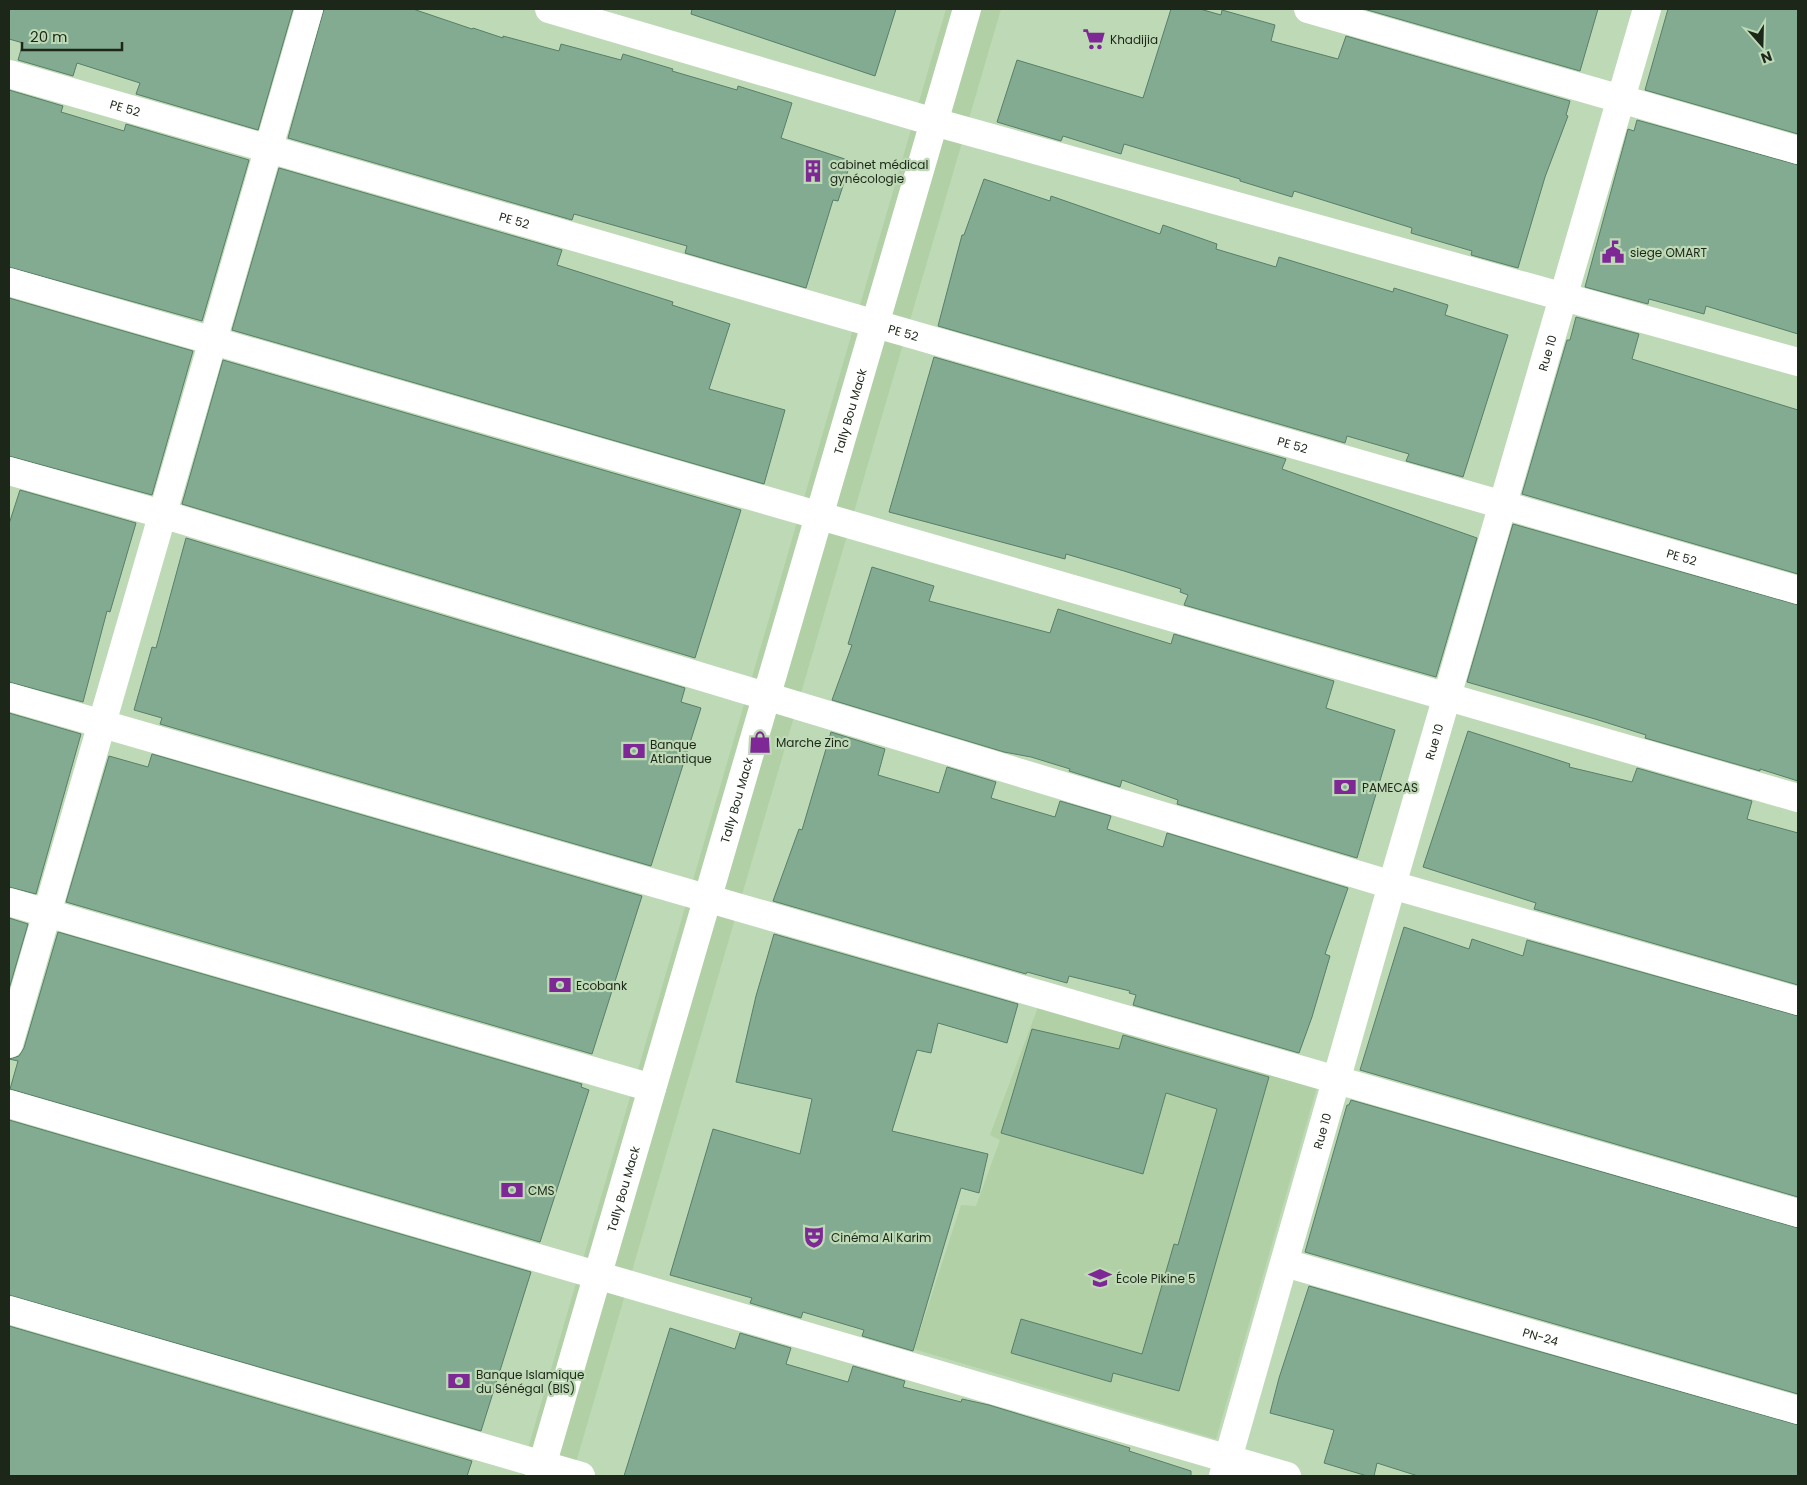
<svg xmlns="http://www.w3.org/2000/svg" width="1807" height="1485" font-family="Poppins,sans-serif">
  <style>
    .built { fill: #b1d0a6 }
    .building { fill: #83ab92; stroke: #587f68 }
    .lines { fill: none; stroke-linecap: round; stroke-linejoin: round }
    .minor { stroke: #fff; stroke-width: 28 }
    .tertiary { stroke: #fff; stroke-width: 28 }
    .labels { text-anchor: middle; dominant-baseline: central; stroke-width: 4.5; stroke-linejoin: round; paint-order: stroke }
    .poi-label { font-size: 12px; fill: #1d2719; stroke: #bed9b5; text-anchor: start }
    .street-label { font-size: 12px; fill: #1d2719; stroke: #bed9b5 }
  </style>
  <rect width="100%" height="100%" fill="#bed9b5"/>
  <!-- built -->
  <g class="built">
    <polygon points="946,9 1001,9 572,1476 520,1476"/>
    <polygon points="1040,1002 1319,1080 1216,1439 914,1349 961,1205 976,1206 1000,1140 990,1135"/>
  </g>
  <!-- building -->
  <g class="building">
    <polygon points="9,9 293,9 258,130 136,94 140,83 77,63 73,76 18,60 23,43 9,39"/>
    <polygon points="324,9 413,9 472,29 473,28 503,38 503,36 559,51 561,44 621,60 623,54 673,69 672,71 737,90 738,86 792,103 781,138 851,161 838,201 833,200 806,288 685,253 687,246 574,214 572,220 288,138"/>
    <polygon points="692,9 896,9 875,76 691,14"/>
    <polygon points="1171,9 1200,9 1221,15 1222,10 1275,25 1271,41 1338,59 1346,36 1570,101 1566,115 1568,116 1545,177 1518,268 1471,255 1472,251 1411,233 1412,228 1294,191 1292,197 1240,181 1240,179 1124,144 1121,154 1063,136 1061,141 997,122 1017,60 1143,98"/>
    <polygon points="1364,9 1598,9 1580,71"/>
    <polygon points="1668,9 1798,9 1798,134 1645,90"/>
    <polygon points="9,90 63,106 61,112 124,131 126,124 249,160 202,321 9,267"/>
    <polygon points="1637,120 1798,165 1798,334 1706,306 1704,314 1649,299 1648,304 1585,287 1628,129 1634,131"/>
    <polygon points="279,168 562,250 557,265 673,302 672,305 730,324 709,389 785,410 764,484 232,330"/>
    <polygon points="984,179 1050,201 1051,196 1160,234 1163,225 1217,244 1216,249 1276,267 1279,257 1393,292 1394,288 1448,305 1445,315 1508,335 1463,477 1406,461 1409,454 1347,436 1345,443 938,326 962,235 964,235"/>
    <polygon points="9,298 193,351 152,495 9,456"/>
    <polygon points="1576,317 1639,334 1632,359 1798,410 1798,574 1522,494 1567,340 1570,340"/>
    <polygon points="934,357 1286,459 1282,469 1477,538 1436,677 1184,605 1188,595 1180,592 1181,589 1124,571 1066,554 1065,559 889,512"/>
    <polygon points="223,360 741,510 695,658 182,504"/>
    <polygon points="20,490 136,523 110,612 107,611 83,702 9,682 9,524"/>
    <polygon points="1513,524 1798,605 1798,781 1760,769 1760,771 1645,738 1646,735 1595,719 1467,682"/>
    <polygon points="186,538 685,688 681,702 701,708 651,866 160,724 162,718 134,710 152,647 156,648"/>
    <polygon points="872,567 934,586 929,601 1050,633 1058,609 1171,644 1174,634 1334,681 1326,708 1395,730 1357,858 1177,804 1178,800 1122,780 1120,787 1069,771 1070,769 1031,757 1004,752 832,700 852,645 848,644"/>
    <polygon points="9,713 81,734 36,894 9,887"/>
    <polygon points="1468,731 1570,764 1569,767 1632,782 1637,768 1752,801 1747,819 1798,833 1798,985 1534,909 1536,903 1423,867"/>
    <polygon points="831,732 885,749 878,775 939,793 947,767 996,782 991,798 1055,817 1060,801 1111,816 1107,829 1163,847 1167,833 1348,888 1325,954 1330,956 1312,1017 1299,1053 1133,1005 1136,995 1129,993 1130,991 1069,976 1067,983 1027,972 1026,974 773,901 799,829 802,830"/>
    <polygon points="152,754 642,896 592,1054 66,902 109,756 148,767"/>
    <polygon points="9,918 28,924 9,989"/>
    <polygon points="1404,927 1469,949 1472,939 1523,956 1527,940 1798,1016 1798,1197 1360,1070"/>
    <polygon points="58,932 582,1084 581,1087 589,1090 540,1242 10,1089 18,1061 9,1059 19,1056 24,1048"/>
    <polygon points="774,934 1018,1004 1007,1043 938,1023 931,1053 917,1050 892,1131 988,1154 979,1193 961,1188 913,1351 862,1336 864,1330 803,1312 801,1318 750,1303 752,1298 670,1275 713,1129 800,1154 812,1099 736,1082 756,996"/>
    <polygon points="1032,1029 1119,1049 1123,1035 1269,1077 1179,1391 1113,1373 1111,1382 1011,1353 1021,1319 1142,1354 1174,1244 1178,1245 1217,1109 1166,1093 1143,1174 1001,1133"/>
    <polygon points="1351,1100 1798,1228 1798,1394 1305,1252 1347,1105 1349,1105"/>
    <polygon points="9,1120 531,1272 481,1431 9,1295"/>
    <polygon points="1309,1286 1798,1425 1798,1476 1418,1476 1377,1463 1374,1476 1367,1476 1324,1463 1334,1430 1270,1413 1279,1378"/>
    <polygon points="9,1326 472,1461 467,1476 9,1476"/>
    <polygon points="670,1328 735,1349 740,1333 791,1348 786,1364 848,1382 853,1366 905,1381 903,1387 961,1402 962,1399 989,1405 1130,1448 1129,1451 1191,1471 1191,1476 624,1476"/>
  </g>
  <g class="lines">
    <!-- minor -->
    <g class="minor">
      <polyline points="1308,9 1798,150"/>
      <path id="s1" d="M9 74 1798 590"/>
      <polyline points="9,282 1798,798"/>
      <polyline points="9,471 162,514 1392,885 1798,1001"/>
      <polyline points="9,697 1798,1213"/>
      <polyline points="9,902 652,1088"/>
      <polyline points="9,1044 309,9"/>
      <polyline points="9,1104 1287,1476"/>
      <path id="s2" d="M1285 1263 1798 1410"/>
      <polyline points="9,1310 581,1476"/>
      <path id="s3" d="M539 1476 967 9"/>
      <path id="s4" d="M1223 1476 1392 885 1647 9"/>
    </g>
    <!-- tertiary -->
    <polyline class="tertiary" points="549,9 934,122 1798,362"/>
  </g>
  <!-- icons -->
  <defs>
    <symbol id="supermarket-bare" viewBox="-9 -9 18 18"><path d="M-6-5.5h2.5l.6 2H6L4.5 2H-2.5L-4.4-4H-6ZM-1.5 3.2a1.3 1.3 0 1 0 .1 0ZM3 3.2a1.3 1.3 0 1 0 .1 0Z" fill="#7e2896" stroke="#bed9b5" stroke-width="2.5" paint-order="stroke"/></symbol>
    <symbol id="building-bare" viewBox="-9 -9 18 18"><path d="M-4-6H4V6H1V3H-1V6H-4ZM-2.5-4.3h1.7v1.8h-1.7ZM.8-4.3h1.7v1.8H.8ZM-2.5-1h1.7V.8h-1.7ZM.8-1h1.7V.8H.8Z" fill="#7e2896" stroke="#bed9b5" stroke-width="2.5" paint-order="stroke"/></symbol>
    <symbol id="civic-bare" viewBox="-9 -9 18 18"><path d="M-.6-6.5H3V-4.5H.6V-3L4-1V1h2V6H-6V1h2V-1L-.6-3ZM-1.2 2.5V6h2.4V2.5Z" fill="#7e2896" stroke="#bed9b5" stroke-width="2.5" paint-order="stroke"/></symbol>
    <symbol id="shop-bare" viewBox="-9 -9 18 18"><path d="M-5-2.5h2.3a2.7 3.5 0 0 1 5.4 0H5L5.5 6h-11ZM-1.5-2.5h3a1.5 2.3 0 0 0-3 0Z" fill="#7e2896" stroke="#bed9b5" stroke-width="2.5" paint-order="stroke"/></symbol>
    <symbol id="bank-bare" viewBox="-9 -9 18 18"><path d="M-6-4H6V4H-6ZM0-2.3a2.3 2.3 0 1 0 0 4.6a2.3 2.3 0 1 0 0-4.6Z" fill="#7e2896" stroke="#bed9b5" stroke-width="2.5" paint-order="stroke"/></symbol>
    <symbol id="theatre-bare" viewBox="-9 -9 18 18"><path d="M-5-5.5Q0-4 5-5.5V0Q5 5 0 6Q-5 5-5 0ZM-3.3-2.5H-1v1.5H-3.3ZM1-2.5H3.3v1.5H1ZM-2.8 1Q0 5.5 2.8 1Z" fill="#7e2896" stroke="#bed9b5" stroke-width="2.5" paint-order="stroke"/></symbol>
    <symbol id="school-bare" viewBox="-9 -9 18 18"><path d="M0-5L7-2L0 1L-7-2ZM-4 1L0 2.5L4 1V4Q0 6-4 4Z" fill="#7e2896" stroke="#bed9b5" stroke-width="2.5" paint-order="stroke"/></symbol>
  </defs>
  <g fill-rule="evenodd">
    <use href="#supermarket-bare" x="1078" y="23" width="32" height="32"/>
    <use href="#building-bare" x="797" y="155" width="32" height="32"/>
    <use href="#civic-bare" x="1597" y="236" width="32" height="32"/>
    <use href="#shop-bare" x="744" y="726" width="32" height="32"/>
    <use href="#bank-bare" x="618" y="735" width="32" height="32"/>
    <use href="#bank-bare" x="1329" y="771" width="32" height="32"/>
    <use href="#bank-bare" x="544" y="969" width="32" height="32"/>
    <use href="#bank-bare" x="496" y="1174" width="32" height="32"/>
    <use href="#theatre-bare" x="798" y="1221" width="32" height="32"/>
    <use href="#school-bare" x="1084" y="1262" width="32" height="32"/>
    <use href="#bank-bare" x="443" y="1365" width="32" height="32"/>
  </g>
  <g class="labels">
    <!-- poi labels -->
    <g class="poi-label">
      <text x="1110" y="39">Khadijia</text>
      <text x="830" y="164">cabinet médical<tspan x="830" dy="14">gynécologie</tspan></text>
      <text x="1630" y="252">siege OMART</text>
      <text x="776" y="742">Marche Zinc</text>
      <text x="650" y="744">Banque<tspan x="650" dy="14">Atlantique</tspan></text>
      <text x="1362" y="787">PAMECAS</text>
      <text x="576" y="985">Ecobank</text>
      <text x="528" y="1190">CMS</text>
      <text x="831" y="1237">Cinéma Al Karim</text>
      <text x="1116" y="1278">École Pikine 5</text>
      <text x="476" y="1374">Banque Islamique<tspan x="476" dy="14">du Sénégal (BIS)</tspan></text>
    </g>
    <!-- street labels -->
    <g class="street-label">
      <text stroke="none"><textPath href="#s1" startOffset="121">PE 52</textPath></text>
      <text stroke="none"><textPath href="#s1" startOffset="526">PE 52</textPath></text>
      <text stroke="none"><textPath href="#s1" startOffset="931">PE 52</textPath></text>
      <text stroke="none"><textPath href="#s4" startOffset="1169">Rue 10</textPath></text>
      <text stroke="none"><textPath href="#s3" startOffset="1109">Tally Bou Mack</textPath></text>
      <text stroke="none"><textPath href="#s1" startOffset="1336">PE 52</textPath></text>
      <text stroke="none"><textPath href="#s1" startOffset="1741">PE 52</textPath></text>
      <text stroke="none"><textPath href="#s4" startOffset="764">Rue 10</textPath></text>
      <text stroke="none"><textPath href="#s3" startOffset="704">Tally Bou Mack</textPath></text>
      <text stroke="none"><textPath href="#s4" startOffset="359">Rue 10</textPath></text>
      <text stroke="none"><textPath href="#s3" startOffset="299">Tally Bou Mack</textPath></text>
      <text stroke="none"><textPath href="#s2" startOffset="266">PN-24</textPath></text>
    </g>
  </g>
  <!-- border -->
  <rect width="1807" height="1485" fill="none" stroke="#1d2719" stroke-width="20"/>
  <!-- north arrow -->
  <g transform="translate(1762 45) rotate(160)" stroke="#bed9b5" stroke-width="4" paint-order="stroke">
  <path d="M0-4L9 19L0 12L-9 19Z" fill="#1d2719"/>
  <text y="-8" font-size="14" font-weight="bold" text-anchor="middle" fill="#1d2719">N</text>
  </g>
  <!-- scale -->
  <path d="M22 42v8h100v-8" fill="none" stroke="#1d2719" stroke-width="2.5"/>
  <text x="30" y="42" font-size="15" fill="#1d2719" stroke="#bed9b5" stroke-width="4" paint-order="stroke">20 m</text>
</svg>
